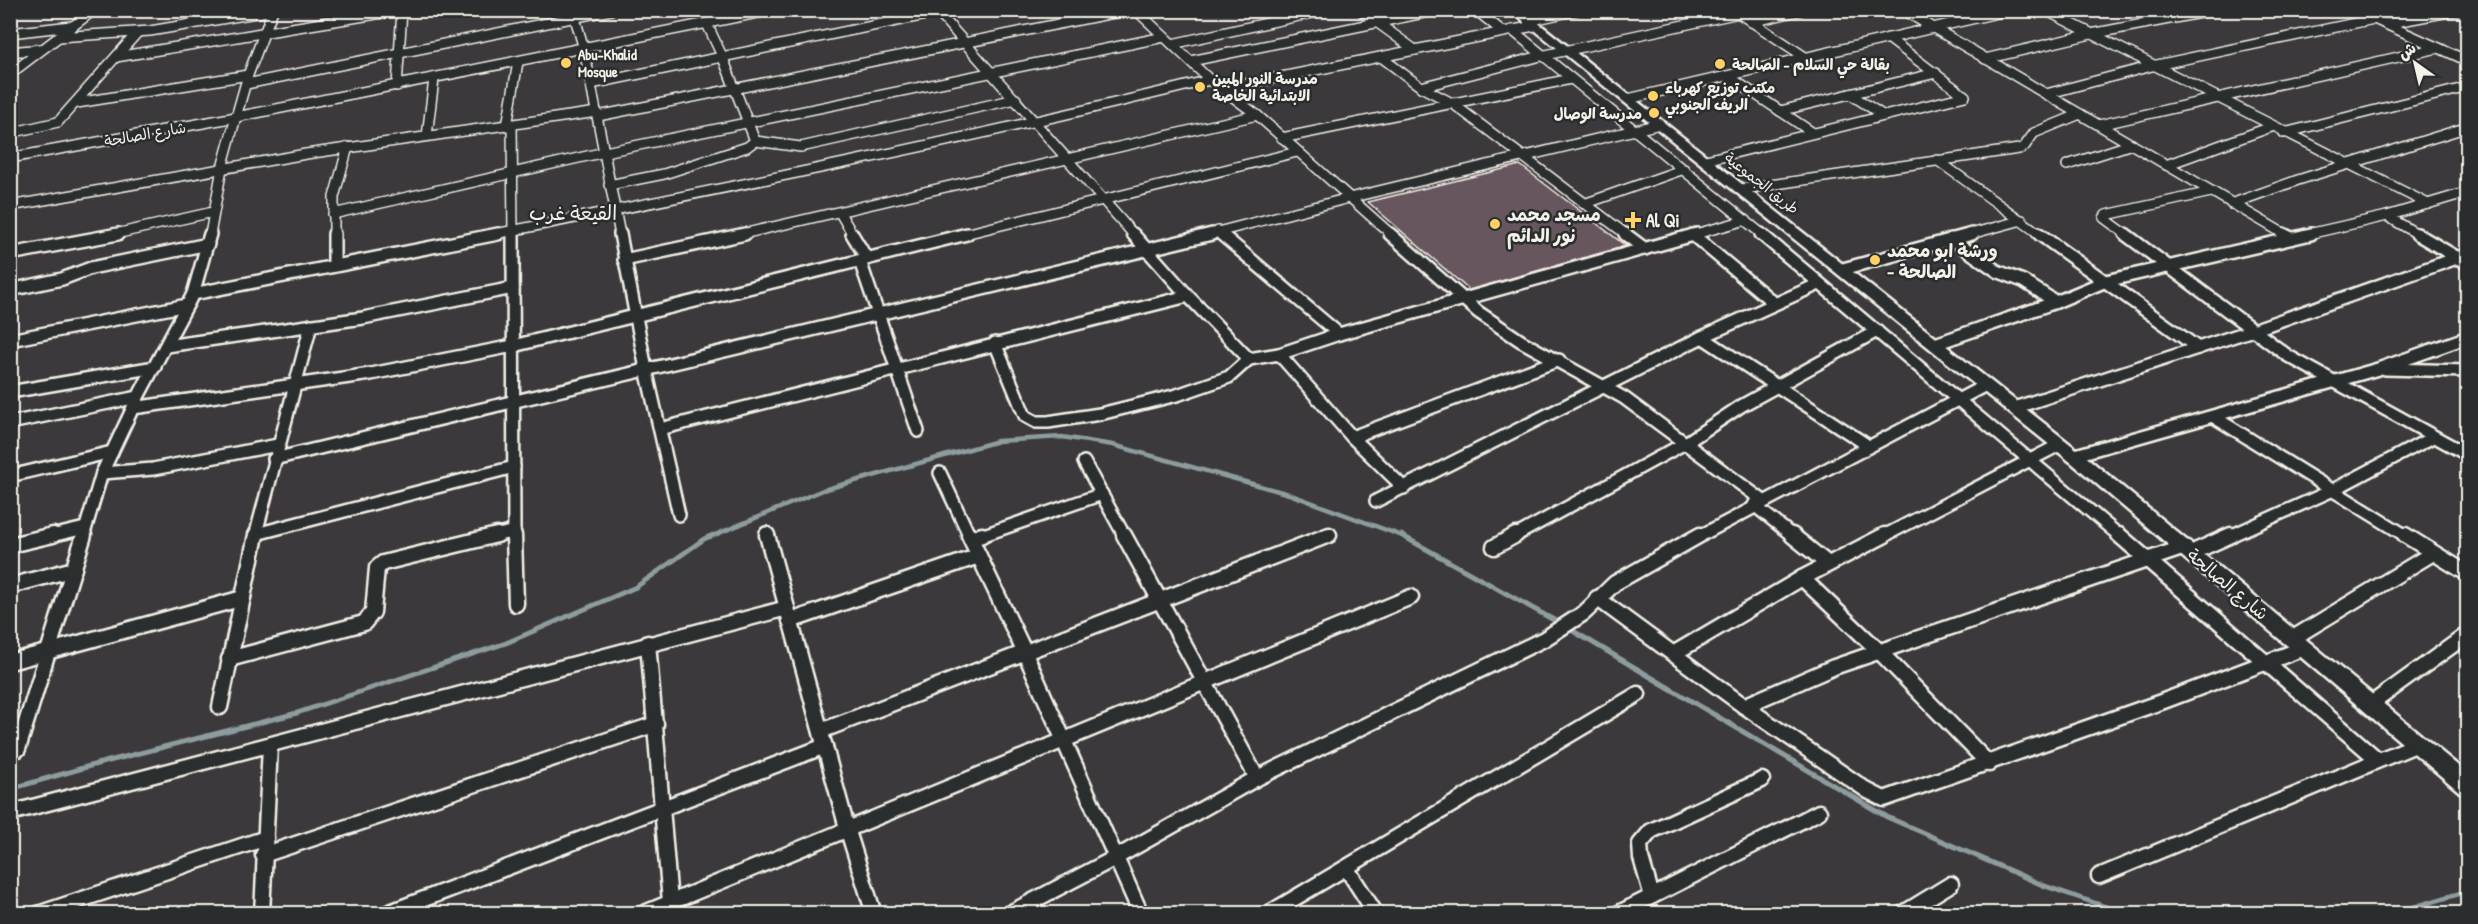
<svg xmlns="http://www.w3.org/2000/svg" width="2478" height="924" font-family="'Patrick Hand','Playpen Sans Arabic',sans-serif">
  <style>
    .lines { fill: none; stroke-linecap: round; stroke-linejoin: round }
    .stream-far1 { stroke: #8d9c9e; stroke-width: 4.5 }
    .stream { stroke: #8d9c9e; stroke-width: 5 }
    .building { fill: #67565e; stroke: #f4f1e8; stroke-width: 1.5 }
    .minor-far2-casing { stroke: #f4f1e8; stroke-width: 12 }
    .minor-far1-casing { stroke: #f4f1e8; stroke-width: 16 }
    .minor-casing { stroke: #f4f1e8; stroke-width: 19 }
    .secondary-casing { stroke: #f4f1e8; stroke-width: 5 }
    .minor-far2 { stroke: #2a2d2e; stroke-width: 9 }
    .minor-far1 { stroke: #2a2d2e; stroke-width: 11 }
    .minor { stroke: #2a2d2e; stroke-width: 14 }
    .secondary { fill: #2a2d2e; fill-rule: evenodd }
    .poi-dot { fill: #ffd166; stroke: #2a2d2e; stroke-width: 2 }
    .labels { text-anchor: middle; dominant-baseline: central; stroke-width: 5; stroke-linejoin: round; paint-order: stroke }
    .far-poi-label { font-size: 15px; font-weight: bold; fill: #f4f1e8; stroke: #2a2d2e; text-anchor: start }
    .far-street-label { font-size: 15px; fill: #f4f1e8; stroke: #2a2d2e }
    .poi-label { font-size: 18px; font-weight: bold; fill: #f4f1e8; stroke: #2a2d2e; text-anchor: start }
    .street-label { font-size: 18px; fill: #f4f1e8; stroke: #2a2d2e }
    .neighbourhood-label { font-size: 20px; fill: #f4f1e8; stroke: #2a2d2e }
  </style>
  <rect width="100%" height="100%" fill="#3c393c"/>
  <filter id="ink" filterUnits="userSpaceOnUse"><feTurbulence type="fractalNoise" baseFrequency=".0167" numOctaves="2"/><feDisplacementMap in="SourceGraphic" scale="12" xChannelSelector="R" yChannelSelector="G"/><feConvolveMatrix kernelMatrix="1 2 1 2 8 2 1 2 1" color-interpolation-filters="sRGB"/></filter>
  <g filter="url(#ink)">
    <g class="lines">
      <!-- stream-far1 -->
      <polyline class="stream-far1" points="710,537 823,490 998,441 1062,437 1113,445 1289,494 1405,537"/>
      <!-- stream -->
      <g class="stream">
        <polyline points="1401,535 1561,624"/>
        <polyline points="1568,628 1887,817 2045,886 2127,914"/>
        <polyline points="10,789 97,764 297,713 506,643 636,587 704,539 713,535"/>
        <polyline points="2391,914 2468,891"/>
      </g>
    </g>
    <!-- building -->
    <polygon class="building" points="1520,165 1626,246 1469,290 1368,202"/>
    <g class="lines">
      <defs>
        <g id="minor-far2">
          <polyline points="936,10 1134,235"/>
          <polyline points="1136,10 1210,80 1257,115 1392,235"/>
          <polyline points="1360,10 1415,50"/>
          <polyline points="1476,10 1503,32"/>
          <polyline points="1734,10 1805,57"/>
          <polyline points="1903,10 2286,235"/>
          <polyline points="2045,10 2428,204"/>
          <polyline points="2354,10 2468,61"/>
          <polyline points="575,18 584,49 620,235"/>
          <polyline points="1528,21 1578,10"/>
          <polyline points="1751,22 1802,10"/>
          <polyline points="707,24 723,58 755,141"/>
          <polyline points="2385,24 2459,10"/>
          <polyline points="1512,30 1763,235"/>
          <polyline points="10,33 71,26"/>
          <polyline points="58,37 150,31 274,10"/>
          <polyline points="1172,44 1326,10"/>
          <polyline points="10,52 42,49"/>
          <polyline points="116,57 401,10"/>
          <polyline points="1381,57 1421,87 1452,103 1627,235"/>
          <polyline points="1985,59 2091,34 2216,10"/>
          <polyline points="1191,61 1438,10"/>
          <polyline points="10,74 94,10"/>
          <polyline points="1728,76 1813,133"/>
          <polyline points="246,84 611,10"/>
          <polyline points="591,84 950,10"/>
          <polyline points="397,86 402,10"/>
          <polyline points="1421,87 1541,56 1739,13"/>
          <polyline points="1221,89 1534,26"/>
          <polyline points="1850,94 1884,116"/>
          <polyline points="2046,94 2152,66 2374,19"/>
          <polyline points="1628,99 2010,10"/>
          <polyline points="77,103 248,75"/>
          <polyline points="1780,111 1936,73"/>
          <polyline points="598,116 1129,10"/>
          <polyline points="512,125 513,235"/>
          <polyline points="2099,125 2438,48"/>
          <polyline points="507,126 518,62"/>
          <polyline points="10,133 58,122 137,33"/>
          <polyline points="2284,133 2468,87"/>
          <polyline points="427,136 434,79"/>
          <polyline points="1282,138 1571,79"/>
          <polyline points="10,158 236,117 248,75 273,10"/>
          <polyline points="1706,160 1965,96 1888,38"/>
          <polyline points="1937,160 2041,235"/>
          <polyline points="2067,165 2132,144"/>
          <polyline points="2166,165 2271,127"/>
          <polyline points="609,185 664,174 747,147 755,141 801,147 1016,99"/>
          <polyline points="1742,189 2019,149 2024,147 2034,133 2080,114"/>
          <polyline points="1584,204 1684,169"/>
          <polyline points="2231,204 2298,180 2468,127"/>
          <polyline points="10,206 306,154 597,112"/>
          <polyline points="840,213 853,235"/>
          <polyline points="333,214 605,152 1164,37"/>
          <polyline points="2387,216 2419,235"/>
          <polyline points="1218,231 1223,235"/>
          <polyline points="111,235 213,212"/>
          <polyline points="210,235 222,168 236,117 773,10"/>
          <polyline points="334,235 334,197 348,147"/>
          <path d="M490 235C731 187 971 139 1210 80"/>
          <polyline points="738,235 1257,115"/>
          <polyline points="961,235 1297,152"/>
          <polyline points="1206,235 1349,198 1660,124"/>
          <polyline points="1692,235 1746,220"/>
          <polyline points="1967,235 2022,220"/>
          <polyline points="2127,235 2104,218 2106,215 2211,192"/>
          <polyline points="2304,235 2387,216 2468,192"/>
        </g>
        <g id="minor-far1">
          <polyline points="334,234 334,265"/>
          <polyline points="513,234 514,537"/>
          <polyline points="620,234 646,369 679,515"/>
          <polyline points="852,234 867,259"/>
          <polyline points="1133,234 1188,296 1249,359 1279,354 1339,334 1697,234"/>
          <polyline points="1221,234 1339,334"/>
          <polyline points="1390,234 1478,312 1521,341 1624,398 1762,500"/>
          <polyline points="1625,234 1645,249"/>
          <polyline points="1761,234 2121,537"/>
          <polyline points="2039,234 2198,348"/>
          <polyline points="2125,234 2288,356 2468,455"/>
          <polyline points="2283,234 2291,238"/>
          <polyline points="2417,234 2468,264"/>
          <polyline points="1693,235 1774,303"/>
          <polyline points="1951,239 1997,271 2023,281 2056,302"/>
          <polyline points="10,254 118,234"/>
          <polyline points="624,260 745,234"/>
          <polyline points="860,261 918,431"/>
          <polyline points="1843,269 1972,234"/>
          <polyline points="10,290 62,279 91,268 208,244"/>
          <polyline points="193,294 498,234"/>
          <polyline points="1702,337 1867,445"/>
          <polyline points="10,340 187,305"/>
          <polyline points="995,343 1025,416 1036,422 1048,422 1100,414 1177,395 1229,377 1249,359"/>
          <polyline points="1935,344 2056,302 2106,281 2311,234"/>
          <polyline points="166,346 363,318 513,288"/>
          <polyline points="1279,354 1352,437 1404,488"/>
          <polyline points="2385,369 2468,371"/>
          <polyline points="10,392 155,367"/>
          <polyline points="133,408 371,374 513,346 967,234"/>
          <polyline points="2014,408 2253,330 2468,254"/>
          <polyline points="2214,417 2408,537"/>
          <polyline points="10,423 138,397"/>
          <polyline points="660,429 1188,296"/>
          <polyline points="1352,437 1559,360"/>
          <polyline points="2072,456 2378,369 2468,337"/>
          <polyline points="274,459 1212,234"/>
          <polyline points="1084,462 1125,537"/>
          <polyline points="102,473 153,469 278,445"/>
          <polyline points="940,473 970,537"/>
          <polyline points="10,476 112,452"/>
          <polyline points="1376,501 1702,337 1819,284"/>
          <polyline points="1754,505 1794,537"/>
          <polyline points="766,533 767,537"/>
          <polyline points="256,534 514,467"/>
          <polyline points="47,537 85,528"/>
          <polyline points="83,537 102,473 138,397 193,294 210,234"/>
          <polyline points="255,537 311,325"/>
          <polyline points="491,537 514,531"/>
          <polyline points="978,537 1102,494"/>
          <polyline points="1325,537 1329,535"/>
          <polyline points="1513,537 1687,442 1741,406 1877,331"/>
          <polyline points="1698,537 1986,385"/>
          <polyline points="1882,537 2059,445"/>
          <polyline points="2228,537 2331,491 2433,437"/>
        </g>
        <g id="minor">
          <polyline points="514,535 516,604"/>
          <polyline points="767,535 847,828 874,914"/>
          <polyline points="969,535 1025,653 1141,914"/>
          <polyline points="1124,535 1257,778"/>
          <polyline points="1792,535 1828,564"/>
          <polyline points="2119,535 2377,759"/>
          <polyline points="2405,535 2468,574"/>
          <polyline points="971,539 982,535"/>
          <polyline points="10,545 53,535"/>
          <polyline points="1494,547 1516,535"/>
          <polyline points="2191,553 2231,535"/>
          <polyline points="1802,578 1879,651 1989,764"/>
          <polyline points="10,586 74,569"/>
          <polyline points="1597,598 1744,706 1868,791 1884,799 2161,702 2304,648"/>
          <polyline points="790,621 979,556"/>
          <polyline points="2293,638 2433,553"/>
          <polyline points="648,643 670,902"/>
          <polyline points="1673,654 1802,578 1885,535"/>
          <polyline points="229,659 364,623 373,612 377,568 383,563 497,535"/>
          <polyline points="10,662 243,598"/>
          <polyline points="2371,704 2468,634"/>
          <polyline points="1744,706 1834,667 2185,547"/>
          <polyline points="220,707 256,535"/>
          <polyline points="821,731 1329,535"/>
          <polyline points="18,749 84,535"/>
          <polyline points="10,813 787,608"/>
          <polyline points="263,855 656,724"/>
          <polyline points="1347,869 1376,914"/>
          <polyline points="2099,876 2418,744"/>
          <polyline points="1652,896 1641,858 1640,844 1651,831 1762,780"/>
          <polyline points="38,914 266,838"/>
          <polyline points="262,914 270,745"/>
          <polyline points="385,914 825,746"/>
          <polyline points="642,914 1411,597"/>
          <polyline points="1008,914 1117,857 1257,778 1544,639 1584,613 1615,583 1700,535"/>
          <polyline points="1268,914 1638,694"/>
          <polyline points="1617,914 1819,812"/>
          <polyline points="1902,914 1951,884"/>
        </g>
        <polygon id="secondary" points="1510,10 1522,10 2084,455 2468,774 2468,796 2461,793 2072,463"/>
      </defs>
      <!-- minor-far2 casing -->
      <use href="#minor-far2" class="minor-far2-casing"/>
      <!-- minor-far1 casing -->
      <use href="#minor-far1" class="minor-far1-casing"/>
      <!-- minor casing -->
      <use href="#minor" class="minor-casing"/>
      <!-- secondary casing -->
      <use href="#secondary" class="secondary-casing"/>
      <!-- minor-far2 -->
      <use href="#minor-far2" class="minor-far2"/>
      <!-- minor-far1 -->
      <use href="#minor-far1" class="minor-far1"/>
      <!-- minor -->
      <use href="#minor" class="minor"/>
      <!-- secondary -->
      <use href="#secondary" class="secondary"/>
    </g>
  </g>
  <!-- markers -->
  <g class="poi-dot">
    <circle cx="566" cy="63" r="6"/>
    <circle cx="1720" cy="64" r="6"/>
    <circle cx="1200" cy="87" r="6"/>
    <circle cx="1653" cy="96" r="6"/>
    <circle cx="1654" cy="113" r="6"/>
    <path d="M1630 211h6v6h6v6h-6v6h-6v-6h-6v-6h6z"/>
    <circle cx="1495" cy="224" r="6"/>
    <circle cx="1875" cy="260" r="6"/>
  </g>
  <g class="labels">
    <!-- far-poi labels -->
    <g class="far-poi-label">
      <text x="578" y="54">Abu-Khalid<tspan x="578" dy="17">Mosque</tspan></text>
      <text x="1732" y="64">بقالة حي السلام - الصالحة</text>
      <text x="1212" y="78">مدرسة النور المبين<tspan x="1212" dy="17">الابتدائية الخاصة</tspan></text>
      <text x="1665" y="87">مكتب توزيع كهرباء<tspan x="1665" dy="17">الريف الجنوبي</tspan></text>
      <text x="1642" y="113" text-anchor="end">مدرسة الوصال</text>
    </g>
    <!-- far-street labels -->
    <g class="far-street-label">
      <text transform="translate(145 134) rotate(-10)">شارع الصالحة</text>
      <text transform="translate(1762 183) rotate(38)">طريق الجموعية</text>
    </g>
    <!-- poi labels -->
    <g class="poi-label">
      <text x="1507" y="214">مسجد محمد<tspan x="1507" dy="21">نور الدائم</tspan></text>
      <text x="1646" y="220">Al Qi</text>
      <text x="1887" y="250">ورشة ابو محمد<tspan x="1887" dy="21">- الصالحة</tspan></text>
    </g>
    <!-- street labels -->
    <g class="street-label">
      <text transform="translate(2228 584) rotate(40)">شارع الصالحة</text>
    </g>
    <!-- neighbourhood labels -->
    <g class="neighbourhood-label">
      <text x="573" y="212">القيعة غرب</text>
    </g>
  </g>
  <!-- margin -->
  <rect width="2478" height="924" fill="none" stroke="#2a2d2e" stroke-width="36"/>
  <rect x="18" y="18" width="2442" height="888" fill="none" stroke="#f4f1e8" stroke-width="2" filter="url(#ink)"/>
  <!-- north arrow -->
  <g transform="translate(2415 63) rotate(326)" stroke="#2a2d2e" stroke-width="4.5" paint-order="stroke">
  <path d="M0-4.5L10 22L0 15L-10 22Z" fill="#f4f1e8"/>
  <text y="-9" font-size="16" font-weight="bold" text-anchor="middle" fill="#f4f1e8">ش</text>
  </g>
</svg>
